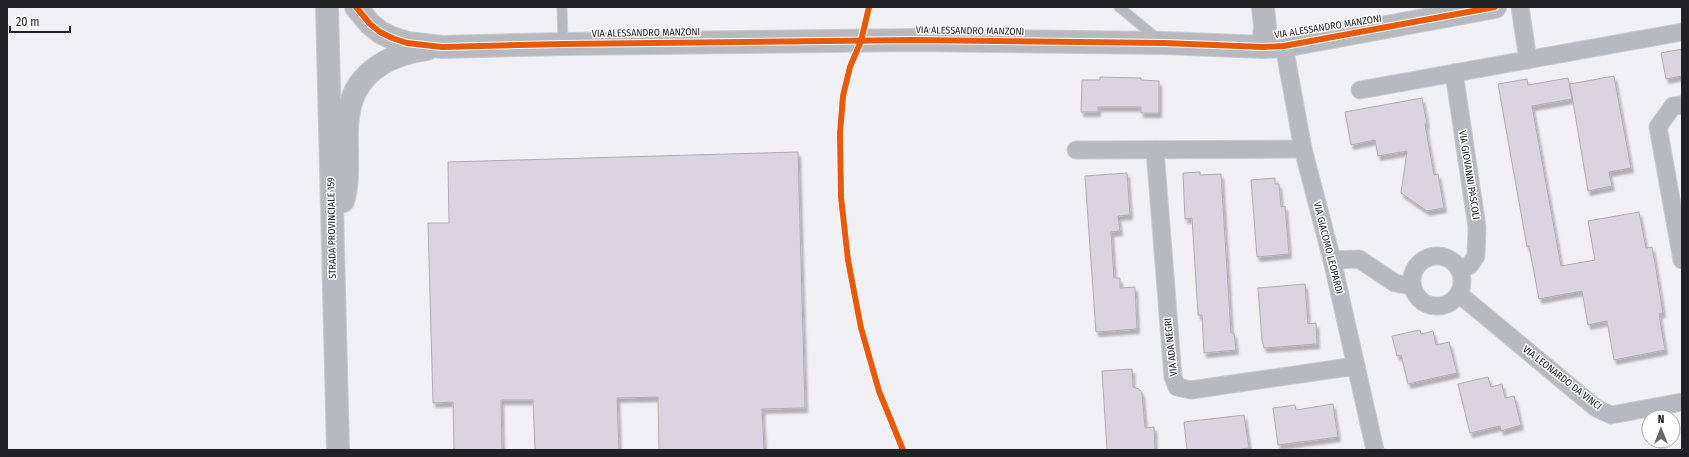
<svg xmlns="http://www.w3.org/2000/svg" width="1689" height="457" font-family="'Fira Sans Condensed',sans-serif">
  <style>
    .building { fill: #d9d4df; stroke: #afadb1; filter: url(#shadow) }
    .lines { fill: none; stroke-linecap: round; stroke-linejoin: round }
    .service-casing { stroke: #cccccf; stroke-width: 11 }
    .minor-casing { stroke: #cccccf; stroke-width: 19 }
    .tertiary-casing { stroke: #cccccf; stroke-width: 24 }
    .path { stroke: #b5b7bc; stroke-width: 2.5; stroke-dasharray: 2 2; stroke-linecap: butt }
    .service { stroke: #b6bac0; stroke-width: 9 }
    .minor { stroke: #b6bac0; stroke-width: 17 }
    .tertiary { stroke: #b6bac0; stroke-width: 22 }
    .cycleway-casing { stroke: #fff; stroke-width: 8 }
    .cycleway { stroke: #e8590c; stroke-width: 6 }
    .labels { text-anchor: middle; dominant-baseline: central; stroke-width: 3; stroke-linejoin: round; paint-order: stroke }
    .street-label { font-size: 10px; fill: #212124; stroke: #fff }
  </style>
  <defs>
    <filter id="shadow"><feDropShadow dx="2.5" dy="4.5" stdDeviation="1" flood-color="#0004"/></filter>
  </defs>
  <rect width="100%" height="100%" fill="#f0f0f5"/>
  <!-- building -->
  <g class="building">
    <polygon points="1682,49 1682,76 1666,79 1661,53"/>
    <polygon points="1614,76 1631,168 1609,172 1612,186 1588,191 1570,84"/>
    <polygon points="1100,77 1141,78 1141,80 1159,81 1159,113 1141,113 1141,107 1098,107 1098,112 1081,112 1082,80 1100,80"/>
    <polygon points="1568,78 1572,99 1532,106 1561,266 1595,260 1588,221 1639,212 1646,248 1652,247 1656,269 1663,313 1659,314 1665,350 1614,360 1607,321 1588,325 1582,291 1539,299 1529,246 1527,247 1498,84 1527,79 1528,85"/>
    <polygon points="1422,98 1427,124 1425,124 1434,175 1438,174 1444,208 1427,211 1401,193 1407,151 1378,156 1375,140 1351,145 1345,112"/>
    <polygon points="798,152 805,408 762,409 764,450 659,450 658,397 617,398 619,450 535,450 533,400 501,400 502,450 454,450 453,402 433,403 428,223 449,223 448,162"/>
    <polygon points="1200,172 1200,175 1221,174 1231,333 1234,333 1236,350 1204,353 1202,315 1198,315 1192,218 1185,219 1183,173"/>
    <polygon points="1127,173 1130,215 1118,216 1120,231 1111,232 1114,278 1120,278 1120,288 1135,287 1137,329 1096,332 1085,176"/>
    <polygon points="1275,178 1275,184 1279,184 1281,207 1285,206 1289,254 1257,257 1251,180"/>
    <polygon points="1305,284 1308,324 1316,323 1317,344 1264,348 1262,340 1258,288"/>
    <polygon points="1420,330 1421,334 1433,331 1436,345 1449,342 1457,373 1408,384 1401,355 1397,356 1392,336"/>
    <polygon points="1132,369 1133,387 1139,389 1142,393 1145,428 1154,427 1155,450 1107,450 1102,371"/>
    <polygon points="1488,377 1491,387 1502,384 1505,398 1514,396 1521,425 1501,431 1500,426 1470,433 1458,384"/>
    <polygon points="1333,404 1338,437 1278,445 1273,408 1295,405 1296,410"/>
    <polygon points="1244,415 1249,448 1235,450 1187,450 1184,422"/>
  </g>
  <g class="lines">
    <defs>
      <g id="service">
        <polyline points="562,7 563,44"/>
        <polyline points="1119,7 1158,39"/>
      </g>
      <g id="minor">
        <polyline points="1520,7 1528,60"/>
        <polyline points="1284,46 1303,149 1332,260 1375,450"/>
        <polyline points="1454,73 1477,227 1476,256 1469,266 1459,268"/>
        <polyline points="1360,90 1682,32"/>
        <polyline points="1682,105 1673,106 1658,127 1682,260"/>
        <polyline points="1076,150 1303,149"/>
        <polyline points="1155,150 1173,377 1177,387 1191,390 1356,366"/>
        <circle cx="1437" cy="281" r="25"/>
        <polyline points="1332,260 1359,259 1395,283 1412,286"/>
        <polyline points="1459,294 1596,408 1611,415 1682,402"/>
      </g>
      <g id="tertiary">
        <polyline points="327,7 338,450"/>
        <polyline points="356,7 370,24 380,32 392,38 407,43 442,47 563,44 914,40 1164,43 1263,47 1284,46 1327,38 1495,7"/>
        <polyline points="1263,47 1265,27 1263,7"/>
        <path d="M343 201C348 185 347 168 347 152 347 141 346 129 348 118 352 74 387 55 427 49"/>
      </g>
    </defs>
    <!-- service casing -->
    <use href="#service" class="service-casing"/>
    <!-- minor casing -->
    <use href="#minor" class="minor-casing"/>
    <!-- tertiary casing -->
    <use href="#tertiary" class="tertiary-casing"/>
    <!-- path -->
    <g class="path">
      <polyline points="866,20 869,7"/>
      <path d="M852 61C840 90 840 125 840 156 841 236 853 315 879 391 883 403 888 416 893 428 896 435 901 442 903 450"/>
    </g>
    <!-- service -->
    <use href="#service" class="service"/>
    <!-- minor -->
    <use href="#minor" class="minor"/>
    <!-- tertiary -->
    <use href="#tertiary" class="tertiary"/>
    <defs>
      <g id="cycleway">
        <polyline points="356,7 370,24 380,32 392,38 407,43 442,47 563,44 914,40 1164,43 1263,47 1284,46 1327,38 1495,7"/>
        <polyline points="869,7 861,41 850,67 843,96 840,133 841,197 848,260 861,328 879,391 903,450"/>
      </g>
    </defs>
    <!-- cycleway casing -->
    <use href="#cycleway" class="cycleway-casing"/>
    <!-- cycleway -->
    <use href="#cycleway" class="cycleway"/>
  </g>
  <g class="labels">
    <!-- street labels -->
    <g class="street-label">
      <text transform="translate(1328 27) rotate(-9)">VIA ALESSANDRO MANZONI</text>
      <text transform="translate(970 31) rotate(1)">VIA ALESSANDRO MANZONI</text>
      <text transform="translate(646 33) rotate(-1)">VIA ALESSANDRO MANZONI</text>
      <text transform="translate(1469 175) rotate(81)">VIA GIOVANNI PASCOLI</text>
      <text transform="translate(332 228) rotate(-91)">STRADA PROVINCIALE 159</text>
      <text transform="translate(1328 248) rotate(76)">VIA GIACOMO LEOPARDI</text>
      <text transform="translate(1171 347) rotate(-96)">VIA ADA NEGRI</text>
      <text transform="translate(1562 378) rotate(38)">VIA LEONARDO DA VINCI</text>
    </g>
  </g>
  <!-- border -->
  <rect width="1689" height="457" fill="none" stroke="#212124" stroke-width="16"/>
  <!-- north arrow -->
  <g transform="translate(1661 429)"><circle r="19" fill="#ffffff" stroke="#a6a6a7"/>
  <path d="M0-3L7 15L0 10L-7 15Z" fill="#69696d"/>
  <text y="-6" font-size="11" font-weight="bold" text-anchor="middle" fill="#212124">N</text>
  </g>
  <!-- scale -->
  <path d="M10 26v6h60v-6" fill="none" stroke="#212124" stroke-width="2"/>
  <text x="16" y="26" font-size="12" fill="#212124" stroke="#ffffff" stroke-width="3" paint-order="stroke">20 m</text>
</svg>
